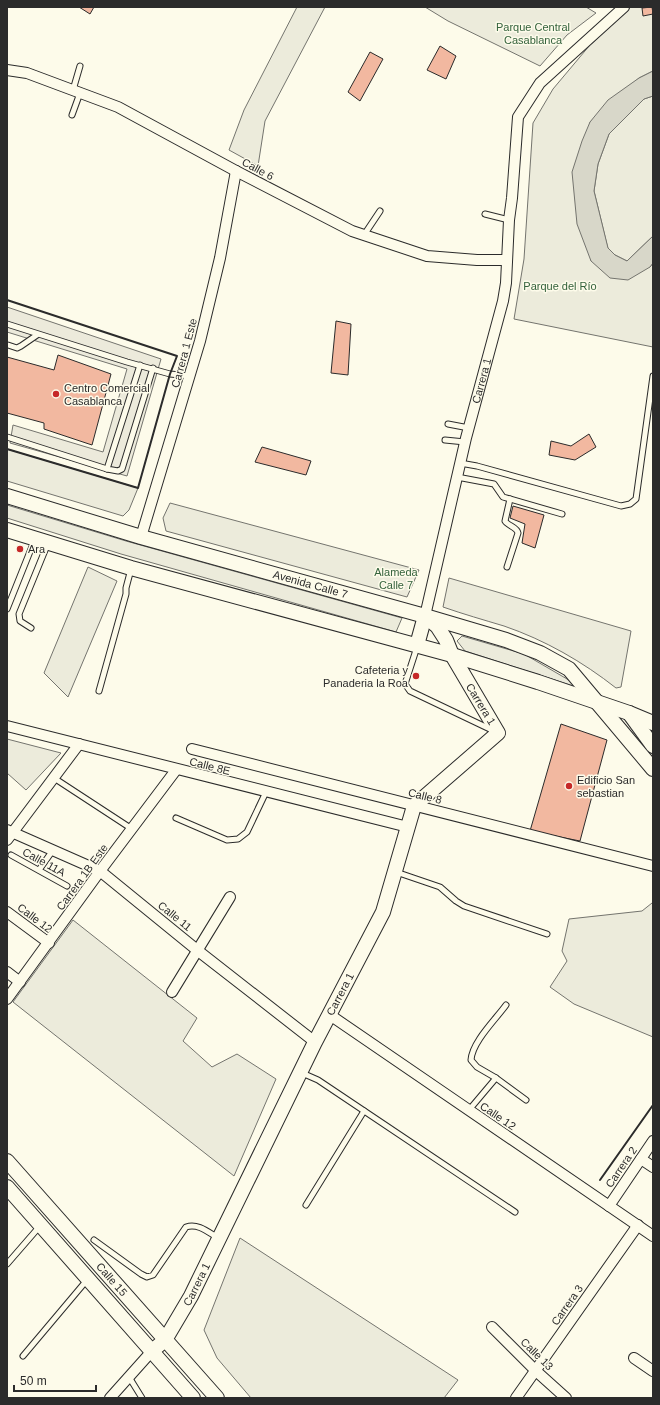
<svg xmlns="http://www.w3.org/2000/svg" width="660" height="1405" font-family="Helvetica,sans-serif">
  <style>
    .green { fill: #ecebdb; stroke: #74746e }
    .parking { fill: #eceadb; stroke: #74746e }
    .water { fill: #d8d7c9; stroke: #74746e }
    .building { fill: #f2b8a0; stroke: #2b2b2b }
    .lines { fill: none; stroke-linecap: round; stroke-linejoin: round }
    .lane-casing { stroke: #2b2b2b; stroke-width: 7 }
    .street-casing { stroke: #2b2b2b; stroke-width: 12 }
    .secondary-casing { stroke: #2b2b2b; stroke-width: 16 }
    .lane { stroke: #fdfbea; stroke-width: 5 }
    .street { stroke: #fdfbea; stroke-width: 10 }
    .secondary { stroke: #fdfbea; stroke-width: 14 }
    .wall { stroke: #2b2b2b; stroke-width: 2 }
    .poi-dot { fill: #c62828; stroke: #fdfbea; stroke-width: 1.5 }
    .labels { text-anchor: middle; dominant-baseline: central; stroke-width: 3; stroke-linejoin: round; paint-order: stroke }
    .park-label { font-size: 11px; fill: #34623c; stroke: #fdfbea }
    .street-label { font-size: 11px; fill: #2b2b2b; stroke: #fdfbea }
    .poi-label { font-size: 11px; fill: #2b2b2b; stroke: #fdfbea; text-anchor: start }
  </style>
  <rect width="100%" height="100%" fill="#fdfbea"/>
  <!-- green -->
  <g class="green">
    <polygon points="297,7 325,7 265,121 258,166 229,150 244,110"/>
    <polygon points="425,7 586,7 596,13 567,35 540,66 448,21"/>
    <polygon points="631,7 653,7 653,71 639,78 590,122 591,261 650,267 653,263 653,347 514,319 524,259 533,123 553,89 590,45"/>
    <polygon points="653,96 653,236 627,261 615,255 608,249 594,191 598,164 609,134 644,99"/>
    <polygon points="7,449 138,488 129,510 123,516 7,481"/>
    <polygon points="170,503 419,570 407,597 166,531 163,518"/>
    <polygon points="7,505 126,541 402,618 396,632 121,554 7,518"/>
    <polygon points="88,567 117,581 68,697 44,673"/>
    <path d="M449 578 631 631 621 687 616 688C583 662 545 640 504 626 484 620 463 614 443 607Z"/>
    <polygon points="462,636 524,654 586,690 465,651 457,641"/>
    <polygon points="7,739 61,753 26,790 7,773"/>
    <polygon points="652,903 653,904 653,1037 574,1004 550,987 567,961 562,951 569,919 642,911"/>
    <polygon points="73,920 197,1018 183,1041 212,1067 237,1054 276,1079 234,1176 13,1002"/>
    <polygon points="240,1238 458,1380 444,1398 251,1398 217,1358 204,1330"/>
  </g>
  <!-- parking -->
  <polygon class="parking" points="7,307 161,359 127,476 10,443 13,425 103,452 127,369 7,332"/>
  <!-- water -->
  <polygon class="water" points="653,71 653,96 644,99 609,134 598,164 594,191 608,248 615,255 627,261 653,236 653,263 650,267 628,280 610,278 591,261 577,224 572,172 582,141 590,122 608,100 639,78"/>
  <!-- building -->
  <g class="building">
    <polygon points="79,7 94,7 90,14"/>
    <polygon points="652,7 653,14 643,16 642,8"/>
    <polygon points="440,46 456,56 446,79 427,70"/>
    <polygon points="370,52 383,59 360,101 348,92"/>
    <polygon points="336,321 351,324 348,375 331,373"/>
    <polygon points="58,355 111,374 92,445 44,429 44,423 7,413 7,357 54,370"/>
    <polygon points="589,434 596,447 575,460 549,455 551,441 571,446"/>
    <polygon points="262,447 311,461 306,475 255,462"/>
    <polygon points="513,506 544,515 535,548 522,543 525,524 510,518"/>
    <polygon points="561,724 607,740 580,841 530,831"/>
  </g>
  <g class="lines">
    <defs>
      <g id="lane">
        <polyline points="73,90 80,66"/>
        <polyline points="72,115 80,93"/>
        <polyline points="485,214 509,220"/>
        <polyline points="364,235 380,211"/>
        <polyline points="7,324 127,362 170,374 190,376"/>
        <polyline points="8,345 17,348 21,346 37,335"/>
        <polyline points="140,365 107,469 118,471 122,469 153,368"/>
        <polyline points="448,424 469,428"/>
        <polyline points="7,437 107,469"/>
        <polyline points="445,440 465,442"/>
        <polyline points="460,463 477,466 621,506 630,504 636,499 653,376"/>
        <polyline points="457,477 494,484 503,497 562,514"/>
        <path d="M507 567 518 533C517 527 508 526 505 521L510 499"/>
        <polyline points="7,609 35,539"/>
        <polyline points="31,628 20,621 19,614 48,543"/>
        <polyline points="417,647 405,684 410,691 492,730"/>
        <polyline points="99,691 126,594 126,588 131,569"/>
        <polyline points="54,778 132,829"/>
        <polyline points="176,818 227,840 238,839 247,832 266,792"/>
        <polyline points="11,855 67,886"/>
        <polyline points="39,870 53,850"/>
        <polyline points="396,872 440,887 456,901 464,906 547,934"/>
        <path d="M506 1005C496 1019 472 1042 471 1060L477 1067 496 1078 526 1100"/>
        <polyline points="302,1073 318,1080 515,1212"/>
        <polyline points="469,1110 496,1078"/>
        <polyline points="306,1205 364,1111"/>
        <path d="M94 1240 141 1274 147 1277 153 1275 186 1227C198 1223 208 1232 218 1238"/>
        <polyline points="7,1264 40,1226"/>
        <polyline points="23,1356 87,1280"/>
        <polyline points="129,1377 142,1398"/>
      </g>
      <g id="street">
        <polyline points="7,70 27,73 118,107 236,171 352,231 427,256 477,260 507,260"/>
        <polyline points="141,537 200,341 220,258 236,171"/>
        <path id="s1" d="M425 616 466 438 503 301 506 283 509 220 512 198 518 117 540 83 624 7"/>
        <polyline points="7,726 408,827"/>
        <polyline points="192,749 653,866"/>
        <polyline points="7,830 100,871 197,950 315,1042"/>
        <polyline points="7,840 79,744"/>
        <polyline points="7,912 49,943"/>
        <polyline points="7,972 20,982"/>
        <polyline points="172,992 230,897"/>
        <polyline points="7,999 100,871 176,770"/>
        <polyline points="330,1015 653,1236"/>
        <polyline points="641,1159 653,1167"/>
        <polyline points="609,1206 653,1141"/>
        <polyline points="492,1327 536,1371 566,1398"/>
        <polyline points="634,1358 653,1371"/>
        <polyline points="110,1398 152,1351"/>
        <polyline points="516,1398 638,1225"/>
      </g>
      <g id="secondary">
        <path id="s2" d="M7 496 141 537 425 616 506 640 540 653 569 669 653 769"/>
        <polyline points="7,530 131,568 452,655 538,682 629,713 653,723"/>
        <polyline points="417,645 425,616"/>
        <polyline points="629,713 653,746"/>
        <path id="s3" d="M7 1161 217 1398"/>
        <polyline points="7,1187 193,1398"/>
        <path id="s4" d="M152 1351 165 1340 191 1296 315 1042 383 912 414 806 498 733 452 655 446 640 437 626 425 616"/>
      </g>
    </defs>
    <!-- lane casing -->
    <use href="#lane" class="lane-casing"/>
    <!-- street casing -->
    <use href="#street" class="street-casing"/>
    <!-- secondary casing -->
    <use href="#secondary" class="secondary-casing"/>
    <!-- lane -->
    <use href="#lane" class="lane"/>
    <!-- street -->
    <use href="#street" class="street"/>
    <!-- secondary -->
    <use href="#secondary" class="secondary"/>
    <!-- wall -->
    <g class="wall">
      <polyline points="7,300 177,356 170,374 138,488 7,449"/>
      <polyline points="600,1180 653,1105"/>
    </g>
  </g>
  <!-- markers -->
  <g class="poi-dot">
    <circle cx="56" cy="394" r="4"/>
    <circle cx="20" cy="549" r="4"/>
    <circle cx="416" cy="676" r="4"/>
    <circle cx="569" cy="786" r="4"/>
  </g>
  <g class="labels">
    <!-- park labels -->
    <g class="park-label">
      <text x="533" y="27">Parque Central<tspan x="533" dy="13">Casablanca</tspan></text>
      <text x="560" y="286">Parque del Río</text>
      <text x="396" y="572">Alameda<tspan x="396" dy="13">Calle 7</tspan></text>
    </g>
    <!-- street labels -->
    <g class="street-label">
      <text transform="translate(258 169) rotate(28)">Calle 6</text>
      <text transform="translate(184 353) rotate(-75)">Carrera 1 Este</text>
      <text stroke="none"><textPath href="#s1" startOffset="242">Carrera 1</textPath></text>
      <text stroke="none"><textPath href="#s2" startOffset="316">Avenida Calle 7</textPath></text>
      <text transform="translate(481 704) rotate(59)">Carrera 1</text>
      <text transform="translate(210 766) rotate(14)">Calle 8E</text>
      <text transform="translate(425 796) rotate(14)">Calle 8</text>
      <text transform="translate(44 862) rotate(29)">Calle 11A</text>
      <text transform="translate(82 877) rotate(-54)">Carrera 1B Este</text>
      <text transform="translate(175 916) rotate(39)">Calle 11</text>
      <text transform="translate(35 918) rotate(37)">Calle 12</text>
      <text stroke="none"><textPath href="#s4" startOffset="405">Carrera 1</textPath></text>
      <text transform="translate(498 1116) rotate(34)">Calle 12</text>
      <text transform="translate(621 1167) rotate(-56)">Carrera 2</text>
      <text stroke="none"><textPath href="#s3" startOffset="158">Calle 15</textPath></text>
      <text stroke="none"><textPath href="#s4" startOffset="81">Carrera 1</textPath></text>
      <text transform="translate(567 1305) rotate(-55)">Carrera 3</text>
      <text transform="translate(537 1354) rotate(44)">Calle 13</text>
    </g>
    <!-- poi labels -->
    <g class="poi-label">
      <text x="64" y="388">Centro Comercial<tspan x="64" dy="13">Casablanca</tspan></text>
      <text x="28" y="549">Ara</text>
      <text x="408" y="670" text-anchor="end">Cafeteria y<tspan x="408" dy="13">Panaderia la Roa</tspan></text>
      <text x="577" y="780">Edificio San<tspan x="577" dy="13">sebastian</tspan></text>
    </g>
  </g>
  <!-- border -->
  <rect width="660" height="1405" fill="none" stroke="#2b2b2b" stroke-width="16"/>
  <!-- scale -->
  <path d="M14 1385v6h82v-6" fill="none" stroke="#2b2b2b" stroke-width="2"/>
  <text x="20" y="1385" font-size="12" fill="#2b2b2b" stroke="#fdfbea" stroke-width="3" paint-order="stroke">50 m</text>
</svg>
